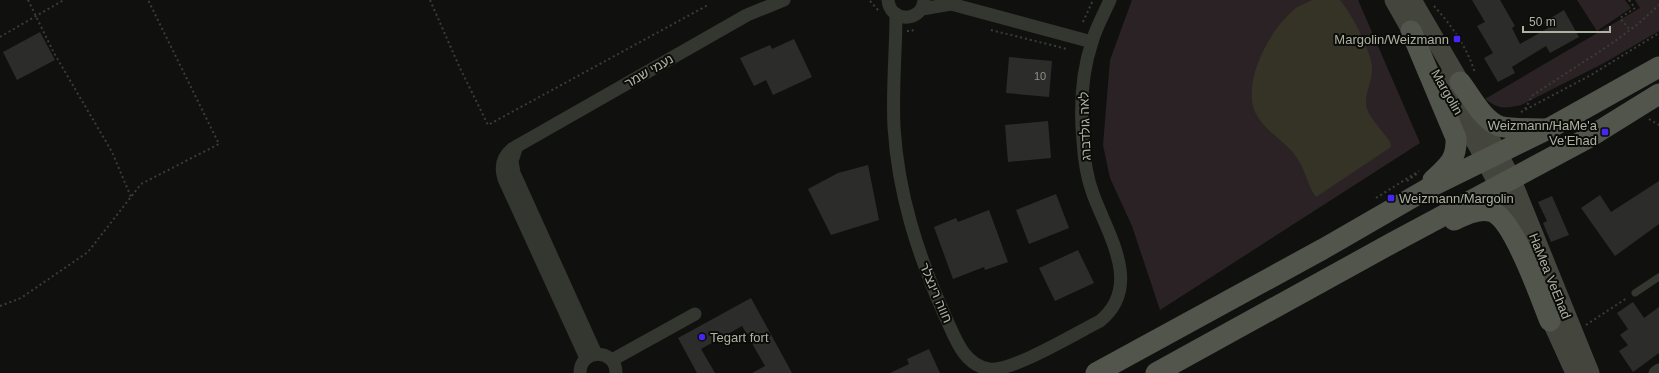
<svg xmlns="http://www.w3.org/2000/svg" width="1659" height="373" font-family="Arial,'Noto Sans Hebrew',sans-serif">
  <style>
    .green { fill: #2b2225 }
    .water { fill: #343326 }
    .building { fill: #2c2d2a }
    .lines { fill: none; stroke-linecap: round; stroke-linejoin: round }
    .path { stroke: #3b3d36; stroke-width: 2; stroke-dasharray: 2 3; stroke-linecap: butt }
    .lane { stroke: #343630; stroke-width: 7 }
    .street { stroke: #343630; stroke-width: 13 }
    .secondary { stroke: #44463e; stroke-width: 19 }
    .primary { stroke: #52554c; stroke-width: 21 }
    .poi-dot { fill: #4627f1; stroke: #0b0c0a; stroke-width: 1.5 }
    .labels { text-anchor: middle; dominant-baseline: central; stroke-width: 4; stroke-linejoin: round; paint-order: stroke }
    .number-label { font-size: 11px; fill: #8e9182 }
    .poi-label { font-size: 13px; fill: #afb2a0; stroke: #0b0c0a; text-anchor: end }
    .street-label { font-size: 13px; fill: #afb2a0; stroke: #0b0c0a }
  </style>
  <rect width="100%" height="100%" fill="#10110f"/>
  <!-- green -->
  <g class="green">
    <polygon points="1132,0 1358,0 1420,143 1160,310 1132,226 1110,178 1103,145 1110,60"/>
    <polygon points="1577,0 1625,0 1631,8 1597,31"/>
    <path d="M1635 0H1659V31L1604 63 1521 105C1504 109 1499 109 1485 99L1640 8Z"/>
  </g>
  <!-- water -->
  <path class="water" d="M1312 0H1340C1351 13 1373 53 1372 70 1372 82 1363 97 1367 109 1372 121 1383 131 1390 142L1391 147 1316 197C1308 186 1306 173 1299 161 1289 143 1266 133 1256 114 1240 83 1271 27 1296 8 1300 5 1307 3 1312 0Z"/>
  <!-- building -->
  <g class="building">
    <polygon points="1472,0 1500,0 1515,26 1512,28 1520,44 1548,28 1544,22 1564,10 1579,37 1550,53 1546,46 1512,67 1515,73 1498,82 1484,58 1493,53 1477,26 1485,22"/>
    <polygon points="40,32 55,60 17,80 3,52"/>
    <polygon points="794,39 812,77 773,95 766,80 754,86 740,58 770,45 772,49"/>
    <polygon points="1009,57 1052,61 1049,97 1006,93"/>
    <polygon points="1048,121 1051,158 1008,162 1005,125"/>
    <polygon points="868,165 879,220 831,235 808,189 838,173"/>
    <polygon points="1659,181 1659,224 1615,256 1581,208 1600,195 1611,212"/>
    <polygon points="1056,194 1069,228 1029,244 1016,210"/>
    <polygon points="1552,196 1569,235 1551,242 1543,223 1547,221 1538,202"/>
    <polygon points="989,210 1008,262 985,270 984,267 953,279 934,227 956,218 958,222"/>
    <polygon points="1078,250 1094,283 1055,301 1039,268"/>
    <polygon points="751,298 792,373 752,373 765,366 742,326 701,349 715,373 697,373 678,338"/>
    <polygon points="1633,302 1644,318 1659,307 1659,353 1633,372 1619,351 1628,345 1620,335 1628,329 1617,313"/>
    <polygon points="929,349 940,373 890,373 909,364 907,359"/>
  </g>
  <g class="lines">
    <!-- path -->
    <g class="path">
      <polyline points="28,0 54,53 112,152 131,197"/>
      <polyline points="430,0 459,66 488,125 708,5"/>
      <polyline points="1629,0 1635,8 1620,18 1630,30"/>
      <polyline points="870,1 878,10"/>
      <path d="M1434 6C1452 26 1467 47 1475 73"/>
      <polyline points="1083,22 1093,0"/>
      <polyline points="991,30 1067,49"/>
      <polyline points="907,31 912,31 915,28"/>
      <polyline points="0,37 64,0"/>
      <polyline points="1525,109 1533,95 1611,44 1638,24 1659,5"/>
      <polyline points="1521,112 1591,75 1659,33"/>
      <polyline points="1649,119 1659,125"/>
      <polyline points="1407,181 1418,173"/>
      <polyline points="1376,198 1419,171"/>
      <polyline points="0,306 21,298 88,252 141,184 219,144 148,0"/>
      <polyline points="1586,325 1627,298"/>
    </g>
    <!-- lane -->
    <polyline class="lane" points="1635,293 1659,277"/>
    <!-- street -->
    <g class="street">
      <path d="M888 0C890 23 922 23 924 0"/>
      <polyline points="945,0 951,4 1092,42"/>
      <polyline points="922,9 951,4"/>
      <path d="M896 14C896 52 892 89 894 127 898 194 918 255 945 316 955 337 963 365 989 369 1010 373 1078 332 1100 321 1143 286 1108 235 1093 194 1087 178 1084 158 1083 141 1080 109 1082 72 1092 42 1096 27 1104 14 1110 0"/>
      <polyline points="517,146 512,161 514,173 596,354"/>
      <path d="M586 358 504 179C500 166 502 157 512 149L747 15 784 0"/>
      <polyline points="612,360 695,314"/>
      <path d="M580 373C580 348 616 348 616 373"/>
      <polyline points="1655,373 1659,370"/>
    </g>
    <!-- secondary -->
    <g class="secondary">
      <polyline points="1394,0 1419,44"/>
      <polyline points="1412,0 1460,82 1511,178 1590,373"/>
      <polyline points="1438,77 1479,148 1499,186 1518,235"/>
      <polyline points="1545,307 1575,373"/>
    </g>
    <!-- primary -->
    <g class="primary">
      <path d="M1411 31 1456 138C1457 160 1448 166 1433 180"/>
      <path d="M1460 82C1471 96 1482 119 1499 126 1513 130 1531 128 1546 129"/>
      <path d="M1454 220C1464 215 1481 207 1493 212 1515 222 1540 297 1550 321"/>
      <polyline points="1096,373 1323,249 1434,185 1548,129 1659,67"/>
      <polyline points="1156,373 1392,243 1588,138 1659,94"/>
    </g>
  </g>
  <!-- markers -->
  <g class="poi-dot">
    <rect x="1453" y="35" width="8" height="8" rx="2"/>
    <rect x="1601" y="128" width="8" height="8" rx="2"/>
    <rect x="1387" y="194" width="8" height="8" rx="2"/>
    <circle cx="702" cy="337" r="4"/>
  </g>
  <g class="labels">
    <!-- number labels -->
    <g class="number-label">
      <text x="1040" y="76">10</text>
    </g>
    <!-- poi labels -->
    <g class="poi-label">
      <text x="1449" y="39">Margolin/Weizmann</text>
      <text x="1597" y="125">Weizmann/HaMe'a<tspan x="1597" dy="15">Ve'Ehad</tspan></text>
      <text x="1399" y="198" text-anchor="start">Weizmann/Margolin</text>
      <text x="710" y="337" text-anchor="start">Tegart fort</text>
    </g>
    <!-- street labels -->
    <g class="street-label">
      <text transform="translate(649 71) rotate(-30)">נעמי שמר</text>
      <text transform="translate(1447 92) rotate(60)">Margolin</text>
      <text transform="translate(1085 126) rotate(-92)">לאה גולדברג</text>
      <text transform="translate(1550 276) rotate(68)">HaMea VeEhad</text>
      <text transform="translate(936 293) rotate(67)">חווה רינצלר</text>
    </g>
  </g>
  <!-- scale -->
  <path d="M1523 26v6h87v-6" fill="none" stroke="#afb2a0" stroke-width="2"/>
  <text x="1529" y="26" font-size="12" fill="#afb2a0" stroke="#0b0c0a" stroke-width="3" paint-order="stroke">50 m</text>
</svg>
